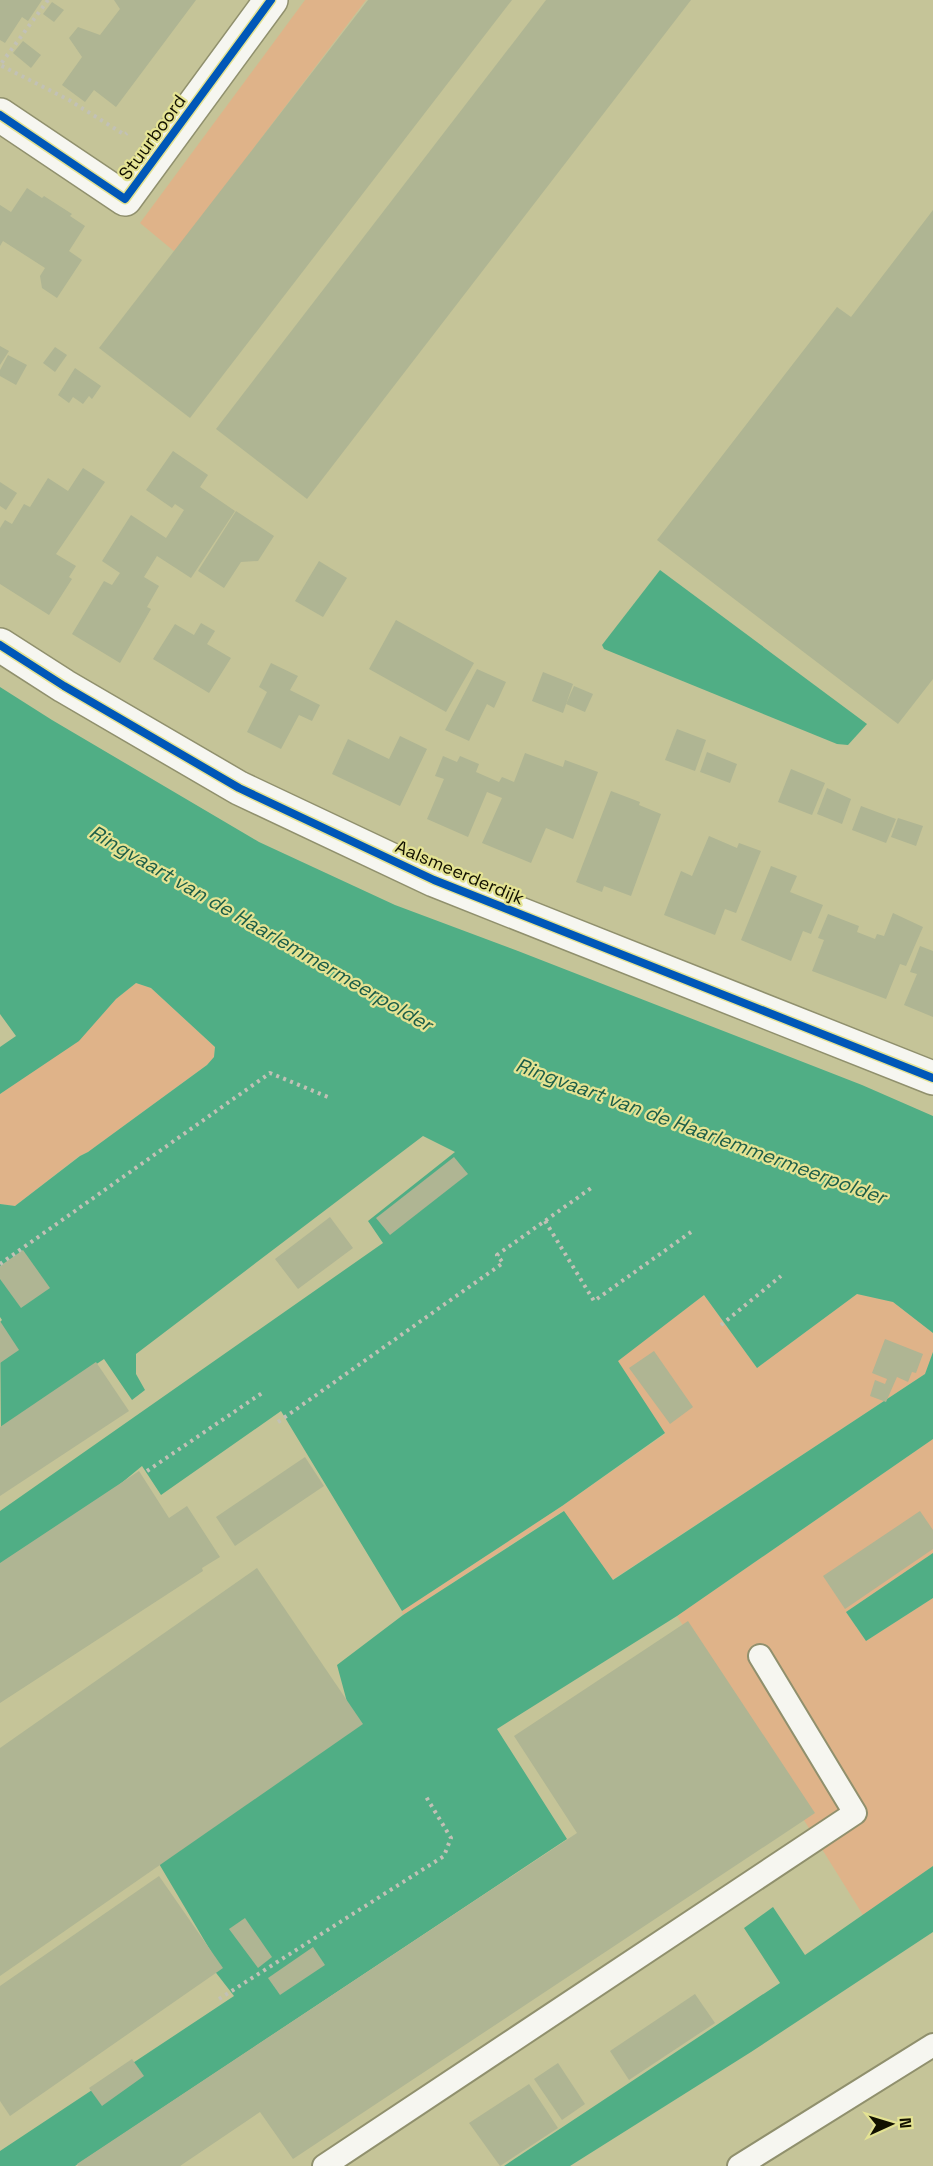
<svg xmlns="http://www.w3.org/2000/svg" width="933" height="2166" font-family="'Space Grotesk',sans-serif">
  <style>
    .green { fill: #dfb389 }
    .water { fill: #50ae85 }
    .building { fill: #afb593 }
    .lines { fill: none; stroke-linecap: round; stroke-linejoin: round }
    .service-casing { stroke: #90906d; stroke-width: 26 }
    .minor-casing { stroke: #90906d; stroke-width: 36 }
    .tertiary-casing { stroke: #90906d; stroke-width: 36 }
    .path { stroke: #c2c1b6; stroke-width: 4; stroke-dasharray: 3 4.5; stroke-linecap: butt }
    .service { stroke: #f6f6f0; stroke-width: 22 }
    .minor { stroke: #f6f6f0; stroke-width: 33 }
    .tertiary { stroke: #f6f6f0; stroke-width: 33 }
    .cycleway-casing { stroke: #e4e393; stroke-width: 11 }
    .cycleway { stroke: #0057b8; stroke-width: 8 }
    .labels { text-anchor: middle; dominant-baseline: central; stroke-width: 4.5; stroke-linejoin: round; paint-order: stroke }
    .street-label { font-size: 18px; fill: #121100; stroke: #e4e393 }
    .water-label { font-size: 20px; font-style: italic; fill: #1c5d48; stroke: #e4e393 }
  </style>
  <rect width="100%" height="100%" fill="#c5c498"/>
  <!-- green -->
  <g class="green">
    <polygon points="305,0 366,0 175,252 140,223"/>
    <polygon points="136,983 151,988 215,1047 214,1057 208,1064 88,1152 79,1156 15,1206 0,1204 0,1094 78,1041 116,999"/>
    <polygon points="857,1294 893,1302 933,1333 933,1352 925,1374 612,1580 563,1511 403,1615 402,1611 562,1506 665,1434 617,1361 704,1295 757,1368"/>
    <polygon points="933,1439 933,1553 846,1612 866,1641 933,1598 933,1866 863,1915 677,1616"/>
  </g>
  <!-- water -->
  <g class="water">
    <polygon points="660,570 867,724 848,745 837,744 604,649 602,645"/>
    <polygon points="0,687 52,720 259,842 395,905 518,951 862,1085 933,1116 933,1333 893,1302 857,1294 757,1368 704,1295 618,1361 665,1433 562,1506 402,1611 281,1411 161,1495 142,1466 119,1485 0,1565 0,1511 383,1243 368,1221 455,1152 423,1136 136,1354 136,1374 145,1390 132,1400 104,1359 1,1428 0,1322 2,1320 0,1317 0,1204 15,1206 80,1156 88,1152 207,1065 214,1057 215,1047 151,988 136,983 116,999 79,1041 0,1094 0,1047 16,1036 0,1014"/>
    <polygon points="933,1352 933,1439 677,1616 497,1729 567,1839 75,2166 0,2166 0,2151 234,1996 210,1965 216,1960 155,1857 353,1724 337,1665 403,1615 564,1511 613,1580 925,1374"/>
    <polygon points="933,1553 933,1598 866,1641 846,1612"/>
    <polygon points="933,1866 933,1932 751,2052 570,2166 504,2166 780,1983 744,1928 773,1907 805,1955"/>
  </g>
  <!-- building -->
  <g class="building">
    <polygon points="0,0 42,0 28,21 22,17 5,43 0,40"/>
    <polygon points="114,0 196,0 116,107 94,90 85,102 62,85 82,57 69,38 78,27 100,35 120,9"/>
    <polygon points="368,0 512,0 190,418 99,348"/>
    <polygon points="546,0 691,0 307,499 216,429"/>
    <polygon points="52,2 64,10 54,22 43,14"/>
    <polygon points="23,41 41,55 31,68 13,53"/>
    <polygon points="27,188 42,198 44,196 72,214 70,216 85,226 69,251 82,260 57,298 42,288 40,276 45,268 3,241 0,246 0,205 11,212"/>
    <polygon points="933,210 933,679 898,724 657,540 837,307 851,317"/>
    <polygon points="0,346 9,351 0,365"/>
    <polygon points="55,347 67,355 55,372 43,363"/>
    <polygon points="8,355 27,365 16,385 0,376 0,370"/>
    <polygon points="75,368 101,386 92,399 89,396 83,404 73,397 69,403 58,395"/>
    <polygon points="173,451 208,475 200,487 235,511 191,578 157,556 144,577 159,586 147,607 151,609 120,663 72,634 104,581 112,585 120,573 102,561 131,515 166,538 184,510 175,504 172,508 146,490"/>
    <polygon points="83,468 105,482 56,554 76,566 69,577 72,579 49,615 0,584 0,528 5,520 12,524 24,504 30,507 48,478 68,491"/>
    <polygon points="0,482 17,493 6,510 0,506"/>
    <polygon points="236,511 274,536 258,561 241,562 224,588 198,571"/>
    <polygon points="319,561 347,578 323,617 295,601"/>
    <polygon points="396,620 474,663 446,712 369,669"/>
    <polygon points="201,623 215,631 207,644 231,658 209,693 153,659 175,624 194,635"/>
    <polygon points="271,663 298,676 290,690 320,705 312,721 299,715 281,749 247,732 267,692 259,687"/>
    <polygon points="477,669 506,682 494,708 487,704 469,741 445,730"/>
    <polygon points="543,672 573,684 563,713 532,701"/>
    <polygon points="574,686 593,694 585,712 566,704"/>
    <polygon points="677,729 706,740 695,771 665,760"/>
    <polygon points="400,736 427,749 400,806 332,774 348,739 389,759"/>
    <polygon points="707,752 737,764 730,783 700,772"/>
    <polygon points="525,753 563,767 565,760 598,772 573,839 546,828 531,863 482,843 502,798 487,792 468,837 427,819 444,779 435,776 443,756 457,762 460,756 479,764 476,772 499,782 502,777 514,782"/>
    <polygon points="791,769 825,783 812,815 778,802"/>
    <polygon points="827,788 851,799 842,824 817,814"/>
    <polygon points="611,791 640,802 639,805 661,814 631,896 604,886 602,892 576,882"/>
    <polygon points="861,806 896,819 886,843 852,830"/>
    <polygon points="898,818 923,826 916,846 891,837"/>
    <polygon points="709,836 737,848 739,843 761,851 736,913 725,909 715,935 664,915 681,871 692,876"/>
    <polygon points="771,866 797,876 790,892 823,905 811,934 803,931 791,961 741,940"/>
    <polygon points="893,913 923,927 906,966 900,964 886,999 812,971 824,940 818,938 828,914 859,926 857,932 875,939 877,934 884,936"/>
    <polygon points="920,946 933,951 933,1017 904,1005 917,974 910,972"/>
    <polygon points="454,1157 468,1174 390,1235 376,1218"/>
    <polygon points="330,1217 353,1248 298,1289 275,1259"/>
    <polygon points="23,1250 50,1288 21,1308 0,1279 0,1266"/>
    <polygon points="0,1321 19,1350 0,1363"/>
    <polygon points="885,1339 923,1354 916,1373 912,1372 908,1382 897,1377 886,1402 870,1396 875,1380 885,1384 887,1379 872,1373"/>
    <polygon points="654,1351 693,1407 670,1424 629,1368"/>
    <polygon points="96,1362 129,1411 0,1496 0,1427"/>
    <polygon points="305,1457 324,1486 235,1546 216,1517"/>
    <polygon points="139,1471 169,1518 187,1506 220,1557 202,1568 203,1571 0,1703 0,1563"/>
    <polygon points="920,1511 933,1530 933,1549 845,1609 823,1576"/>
    <polygon points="257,1568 363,1724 0,1976 0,1748"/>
    <polygon points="688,1621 815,1813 293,2159 260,2112 180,2166 78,2166 77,2164 577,1833 514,1736"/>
    <polygon points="159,1876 223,1968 10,2116 0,2101 0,1986"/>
    <polygon points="245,1918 272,1957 258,1968 229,1929"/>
    <polygon points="313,1947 325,1965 280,1995 268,1978"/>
    <polygon points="695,1994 715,2023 629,2080 610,2051"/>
    <polygon points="132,2059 144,2076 102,2106 89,2088"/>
    <polygon points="558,2063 585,2104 562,2120 534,2079"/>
    <polygon points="529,2084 558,2128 500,2166 469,2123"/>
  </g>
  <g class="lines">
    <defs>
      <g id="service">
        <polyline points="324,2166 855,1813 760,1656"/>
        <polyline points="739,2166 933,2045"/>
      </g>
      <polyline id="minor" points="0,115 125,199 271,0"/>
      <polyline id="tertiary" points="0,645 64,686 239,788 434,880 933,1078"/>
    </defs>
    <!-- service casing -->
    <use href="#service" class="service-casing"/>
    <!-- minor casing -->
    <use href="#minor" class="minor-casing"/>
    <!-- tertiary casing -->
    <use href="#tertiary" class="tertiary-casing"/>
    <!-- path -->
    <g class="path">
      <polyline points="48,0 0,65 69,100 125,135 127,133"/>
      <polyline points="545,1221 594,1301 691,1232"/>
      <polyline points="0,1264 270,1073 328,1097"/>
      <polyline points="721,1325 781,1276"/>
      <polyline points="278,1422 503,1263 497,1255 594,1186"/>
      <polyline points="147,1471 262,1393"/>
      <polyline points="219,1999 444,1856 451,1838 425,1795"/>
    </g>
    <!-- service -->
    <use href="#service" class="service"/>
    <!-- minor -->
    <use href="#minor" class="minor"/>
    <!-- tertiary -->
    <use href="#tertiary" class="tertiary"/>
    <defs>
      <g id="cycleway">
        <polyline points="0,115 125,199 271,0"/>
        <polyline points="0,645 64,686 239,788 434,880 933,1078"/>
      </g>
    </defs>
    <!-- cycleway casing -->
    <use href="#cycleway" class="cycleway-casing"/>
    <!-- cycleway -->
    <use href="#cycleway" class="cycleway"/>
  </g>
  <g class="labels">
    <!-- street labels -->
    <g class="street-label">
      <text transform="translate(152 137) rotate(-54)">Stuurboord</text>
      <text transform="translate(460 872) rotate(23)">Aalsmeerderdijk</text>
    </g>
    <!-- water labels -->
    <g class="water-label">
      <text transform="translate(261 928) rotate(30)">Ringvaart van de Haarlemmermeerpolder</text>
      <text transform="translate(701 1131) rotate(20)">Ringvaart van de Haarlemmermeerpolder</text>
    </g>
  </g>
  <!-- north arrow -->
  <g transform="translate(891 2124) rotate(86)" stroke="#e4e393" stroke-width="4.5" paint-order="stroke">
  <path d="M0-4.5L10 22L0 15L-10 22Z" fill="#121100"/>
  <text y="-9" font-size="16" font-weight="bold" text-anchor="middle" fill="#121100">N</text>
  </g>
</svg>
